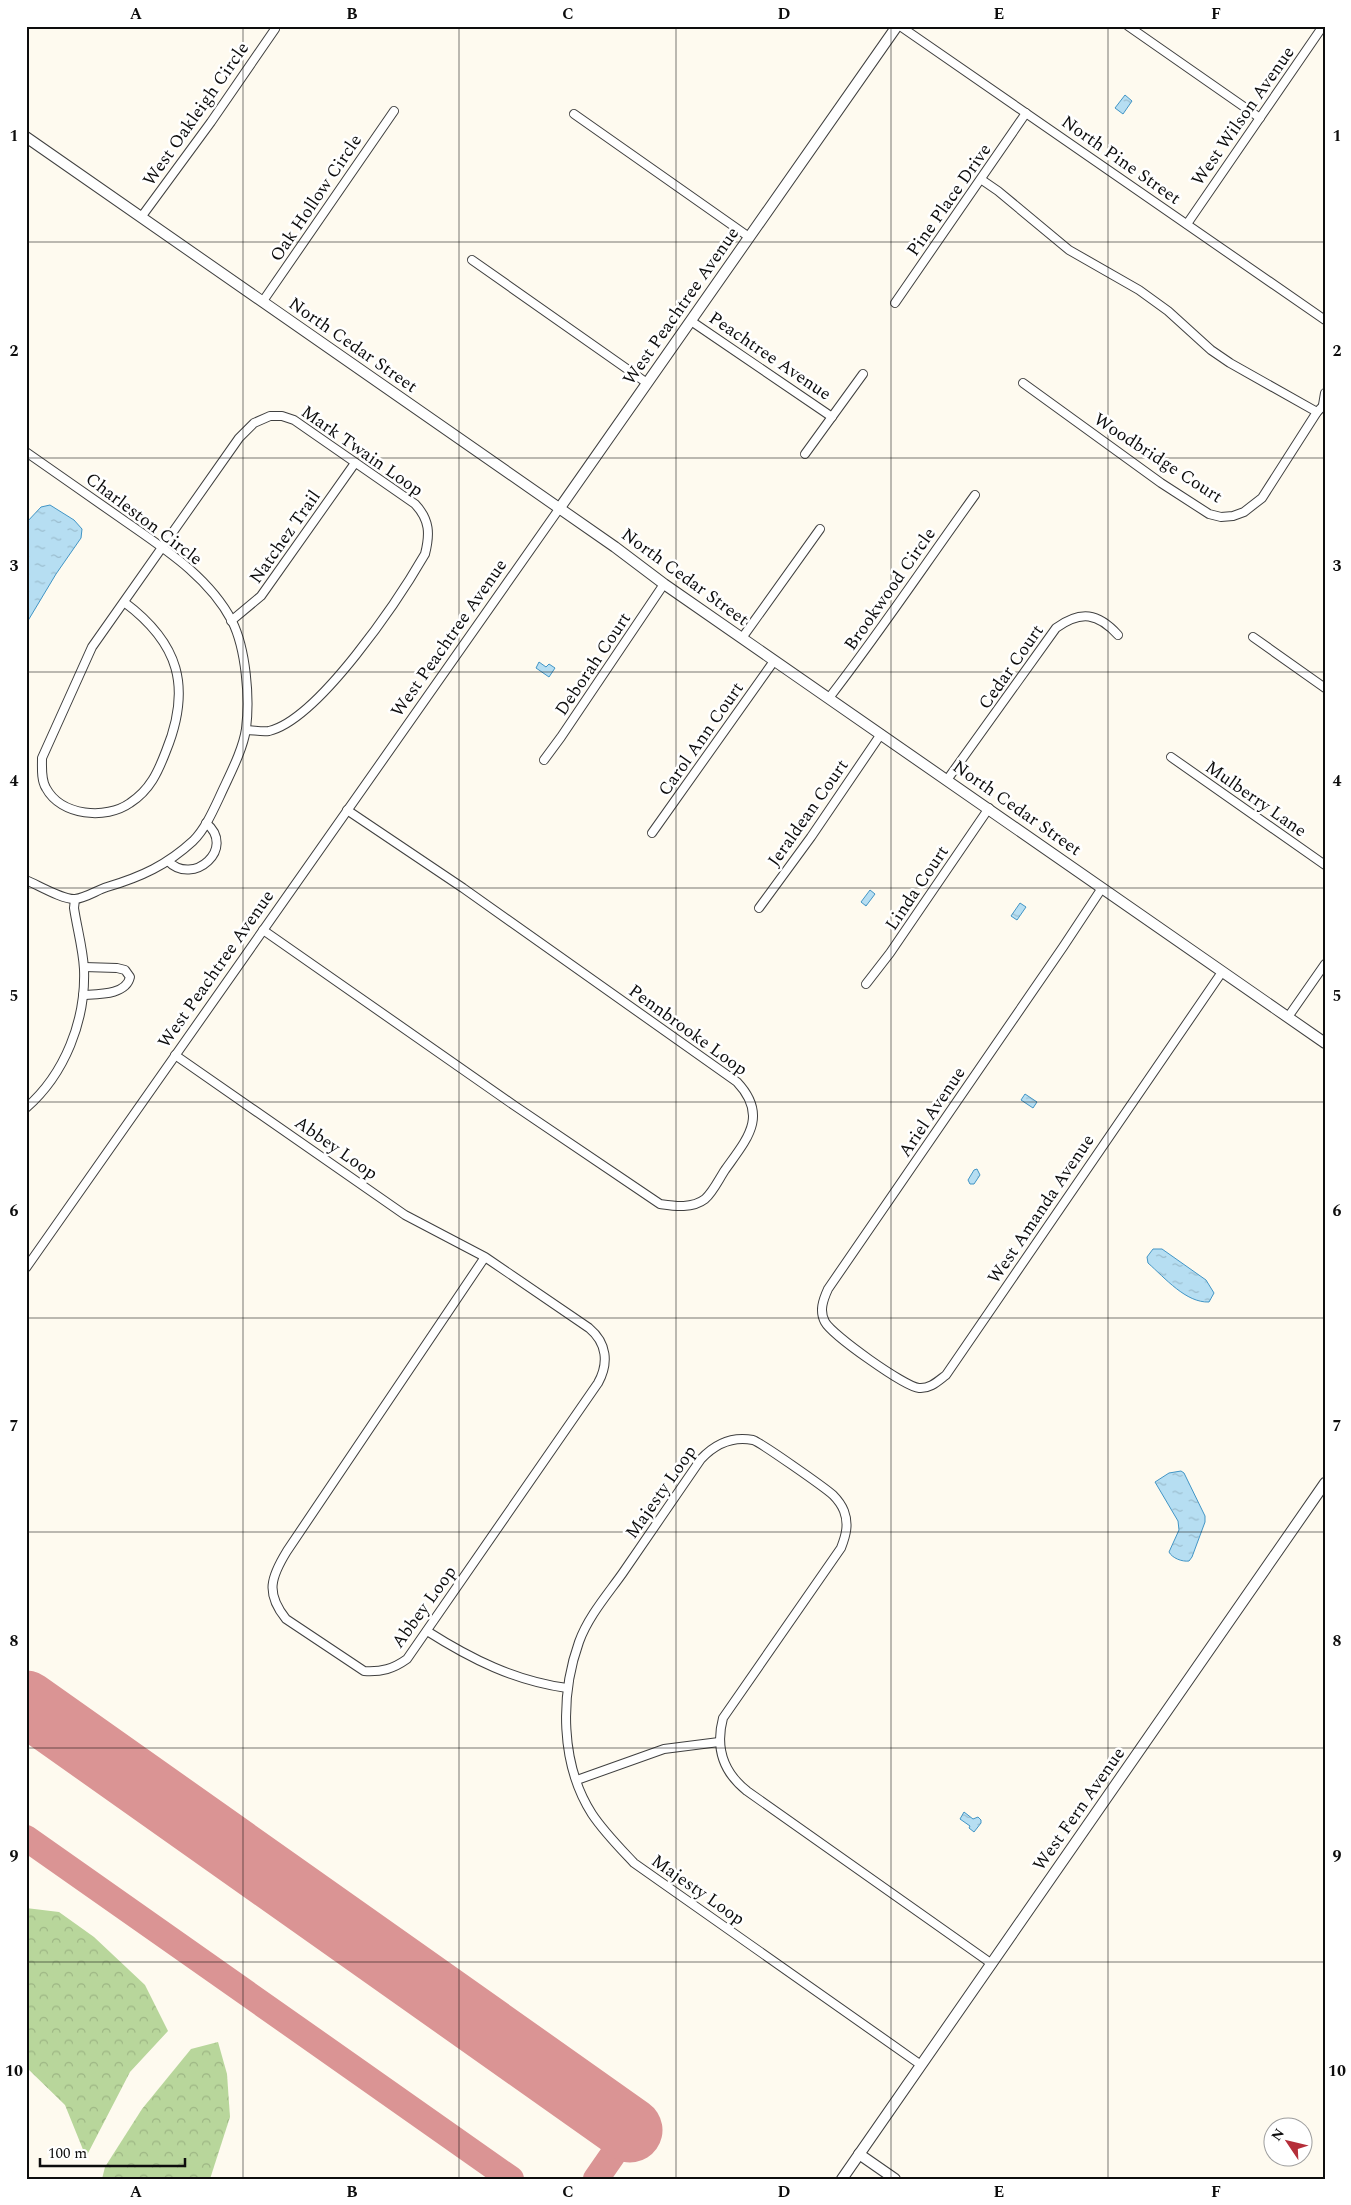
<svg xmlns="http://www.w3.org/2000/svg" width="1351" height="2205" font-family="Spectral,serif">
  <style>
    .forest { fill: url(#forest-crowns) }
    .water { fill: url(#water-ripples); stroke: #4295c5 }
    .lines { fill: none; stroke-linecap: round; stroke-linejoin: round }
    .taxiway { stroke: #da9494; stroke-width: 26 }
    .runway { stroke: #da9494; stroke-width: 65 }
    .minor-casing { stroke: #404040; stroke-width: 10 }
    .tertiary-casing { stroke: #404040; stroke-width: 12 }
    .minor { stroke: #fff; stroke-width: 8 }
    .tertiary { stroke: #fff; stroke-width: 10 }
    .grid { fill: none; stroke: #0d0d0d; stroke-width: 1; stroke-opacity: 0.55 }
    .labels { text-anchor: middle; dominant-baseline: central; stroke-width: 5; stroke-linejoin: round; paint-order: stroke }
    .street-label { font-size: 18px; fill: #0d0d0d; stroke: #fff }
    .neatline { fill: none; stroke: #0d0d0d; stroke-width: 2 }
    .grid-label { font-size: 16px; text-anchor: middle; font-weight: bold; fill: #0d0d0d }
  </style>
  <defs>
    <pattern id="forest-crowns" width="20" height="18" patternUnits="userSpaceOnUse" patternTransform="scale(1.25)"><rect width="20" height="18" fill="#b8d69b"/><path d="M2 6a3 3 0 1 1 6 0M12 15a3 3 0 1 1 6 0" fill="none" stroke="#9db684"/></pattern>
    <pattern id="water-ripples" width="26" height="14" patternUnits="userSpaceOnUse" patternTransform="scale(1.25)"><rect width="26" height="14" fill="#b6def2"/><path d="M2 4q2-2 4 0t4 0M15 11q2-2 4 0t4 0" fill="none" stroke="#9bbdce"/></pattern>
  </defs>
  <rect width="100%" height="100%" fill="#fefaef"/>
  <!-- forest -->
  <g class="forest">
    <polygon points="26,1908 59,1912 94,1937 145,1985 168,2031 130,2072 86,2157 65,2105 26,2067"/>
    <polygon points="218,2042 227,2074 230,2117 210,2179 102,2179 105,2167 142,2109 191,2049"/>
  </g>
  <!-- water -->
  <g class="water">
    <polygon points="1125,95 1132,101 1123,114 1115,108"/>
    <polygon points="50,505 74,520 82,529 81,538 56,574 26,624 26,523 41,507"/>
    <polygon points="539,662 546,667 549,664 555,668 549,677 536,668"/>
    <polygon points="870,890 875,894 866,906 861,902"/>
    <polygon points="1020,903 1026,907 1017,920 1011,916"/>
    <polygon points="1025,1094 1037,1102 1033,1108 1021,1100"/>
    <polygon points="977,1169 980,1175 974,1184 970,1184 968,1180 974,1170"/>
    <path d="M1153 1249H1162L1206 1280 1214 1293 1209 1302C1186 1303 1165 1278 1148 1263L1147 1257Z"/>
    <path d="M1181 1471 1184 1473 1205 1516V1522L1192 1557 1189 1561C1182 1562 1172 1558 1169 1552L1179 1530 1178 1521 1155 1482 1169 1473Z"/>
    <polygon points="964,1812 973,1819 978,1817 981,1820 981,1823 974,1832 969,1828 970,1826 960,1819"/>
  </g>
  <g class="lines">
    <!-- taxiway -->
    <g class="taxiway">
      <polyline points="26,1838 511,2179"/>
      <polyline points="596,2179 630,2130"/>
    </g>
    <!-- runway -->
    <polyline class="runway" points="26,1703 630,2130"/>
    <defs>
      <g id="minor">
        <polyline points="900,26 1325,320"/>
        <polyline points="1128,26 1260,118"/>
        <polyline points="574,114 749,237"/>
        <polyline points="982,180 998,191 1069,250 1139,290 1168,311 1211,350 1230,363 1317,412"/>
        <polyline points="142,216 211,122 275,29"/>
        <polyline points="1187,224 1323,26"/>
        <polyline points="472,260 647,383"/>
        <polyline points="263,301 394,111"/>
        <polyline points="895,303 1026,113"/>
        <polyline points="691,321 832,417"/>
        <polyline points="1023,383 1161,483 1209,514 1221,517 1233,516 1244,512 1262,498 1317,412 1325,404"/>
        <polyline points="1323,405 1325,393"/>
        <path d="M26 452C57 474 88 495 119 517 160 546 208 575 232 621 246 649 250 698 246 729 243 750 229 776 220 796 213 811 205 829 193 841 167 865 141 877 107 887 97 890 86 898 75 899 63 900 38 885 26 880"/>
        <polyline points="805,454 863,374"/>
        <path d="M124 602C179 643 192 687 166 751 158 772 150 790 130 803 106 820 61 816 46 788 41 780 42 768 42 758L92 647 239 438 254 423 270 416H282L294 420 415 504C430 520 430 534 425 554 399 599 319 719 269 731 262 732 253 730 246 730"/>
        <polyline points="231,621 261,596 355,463"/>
        <polyline points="1253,637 1325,688"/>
        <polyline points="742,638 820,529"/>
        <path d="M829 698C880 632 926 563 975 495"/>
        <polyline points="1171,757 1325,865"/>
        <polyline points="544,760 561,737 664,584"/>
        <path d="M947 780 1056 628C1081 610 1098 613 1118 635"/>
        <polyline points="652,833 774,661"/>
        <path d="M168 861C193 887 237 848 206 823"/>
        <path d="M1102 888 1063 947 828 1289C823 1300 819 1311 825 1322 832 1335 905 1387 919 1388 930 1389 938 1381 946 1375L1222 972"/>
        <polyline points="759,908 811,837 881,734"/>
        <path d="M263 930 515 1106 660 1204C674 1206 692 1209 705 1199 713 1192 719 1179 725 1170 747 1139 769 1116 737 1082L463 888 347 810"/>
        <polyline points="866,984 890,953 989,808"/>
        <path d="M83 995C99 994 126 995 130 977L125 970 117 968 84 967"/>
        <polyline points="1288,1017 1325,964"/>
        <path d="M175 1055 405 1215 485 1257 589 1328C607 1343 609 1363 598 1383L407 1659C393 1669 382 1672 364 1671L286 1619C265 1593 271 1577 287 1551L485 1257"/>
        <path d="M26 1108C65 1074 86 1020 84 969 83 949 77 928 74 908L75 899"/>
        <polyline points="26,1268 559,509"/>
        <path d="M427 1631C471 1659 515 1681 567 1688"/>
        <polyline points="577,1780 664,1749 719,1742"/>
        <path d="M921 2065 634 1863C619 1847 604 1832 592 1814 560 1764 560 1695 579 1642 588 1617 607 1595 622 1574 648 1536 675 1497 701 1459 715 1444 732 1436 753 1440 760 1442 824 1487 833 1495 837 1499 842 1506 844 1511 849 1524 846 1535 841 1548L723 1718C715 1748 723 1772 747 1791L992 1964"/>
      </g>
      <g id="tertiary">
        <polyline points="26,137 615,547 664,584 1325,1043"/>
        <polyline points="559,509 897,26"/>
        <polyline points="859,2154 895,2179"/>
        <polyline points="842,2179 1325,1483"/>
      </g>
    </defs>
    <!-- minor casing -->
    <use href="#minor" class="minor-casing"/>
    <!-- tertiary casing -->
    <use href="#tertiary" class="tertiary-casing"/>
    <!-- minor -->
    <use href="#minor" class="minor"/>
    <!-- tertiary -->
    <use href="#tertiary" class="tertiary"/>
  </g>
  <!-- grid -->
  <path class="grid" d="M243 26V2179M459 26V2179M676 26V2179M891 26V2179M1108 26V2179M26 242H1325M26 458H1325M26 672H1325M26 888H1325M26 1102H1325M26 1318H1325M26 1532H1325M26 1748H1325M26 1962H1325"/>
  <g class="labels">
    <!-- street labels -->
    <g class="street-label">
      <text transform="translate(196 114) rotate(-55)">West Oakleigh Circle</text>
      <text transform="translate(1243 116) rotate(-55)">West Wilson Avenue</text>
      <text transform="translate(1121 160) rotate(35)">North Pine Street</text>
      <text transform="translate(316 198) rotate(-56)">Oak Hollow Circle</text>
      <text transform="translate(949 200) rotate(-55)">Pine Place Drive</text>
      <text transform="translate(681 306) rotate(-55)">West Peachtree Avenue</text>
      <text transform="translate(353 345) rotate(35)">North Cedar Street</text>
      <text transform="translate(770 356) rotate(34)">Peachtree Avenue</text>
      <text transform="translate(362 451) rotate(35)">Mark Twain Loop</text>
      <text transform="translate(1158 458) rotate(33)">Woodbridge Court</text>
      <text transform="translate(144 519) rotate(37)">Charleston Circle</text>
      <text transform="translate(285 537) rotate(-55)">Natchez Trail</text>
      <text transform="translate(685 577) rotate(36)">North Cedar Street</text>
      <text transform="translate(890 589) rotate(-55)">Brookwood Circle</text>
      <text transform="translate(449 638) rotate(-55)">West Peachtree Avenue</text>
      <text transform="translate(593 664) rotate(-56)">Deborah Court</text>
      <text transform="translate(1011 667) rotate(-55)">Cedar Court</text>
      <text transform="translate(701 739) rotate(-55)">Carol Ann Court</text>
      <text transform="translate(1256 799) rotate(35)">Mulberry Lane</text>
      <text transform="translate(1017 808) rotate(35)">North Cedar Street</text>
      <text transform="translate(808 813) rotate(-55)">Jeraldean Court</text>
      <text transform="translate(917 888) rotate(-56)">Linda Court</text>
      <text transform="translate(216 969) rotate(-55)">West Peachtree Avenue</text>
      <text transform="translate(688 1030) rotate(36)">Pennbrooke Loop</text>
      <text transform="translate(932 1112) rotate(-56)">Ariel Avenue</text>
      <text transform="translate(336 1148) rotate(35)">Abbey Loop</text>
      <text transform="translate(1041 1209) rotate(-56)">West Amanda Avenue</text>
      <text transform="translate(661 1492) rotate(-55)">Majesty Loop</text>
      <text transform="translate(424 1607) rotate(-54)">Abbey Loop</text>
      <text transform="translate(1079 1809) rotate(-55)">West Fern Avenue</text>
      <text transform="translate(698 1890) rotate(35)">Majesty Loop</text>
    </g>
  </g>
  <!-- border -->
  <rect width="1351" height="2205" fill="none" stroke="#ffffff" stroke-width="55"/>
  <!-- north arrow -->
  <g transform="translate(1288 2142) rotate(305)"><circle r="24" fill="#ffffff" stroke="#9e9e9e"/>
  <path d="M0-4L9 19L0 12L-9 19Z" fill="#b52e39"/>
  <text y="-8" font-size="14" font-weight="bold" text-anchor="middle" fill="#0d0d0d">N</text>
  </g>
  <!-- scale -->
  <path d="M40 2158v8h145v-8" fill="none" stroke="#0d0d0d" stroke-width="2.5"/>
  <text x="48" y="2158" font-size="15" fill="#0d0d0d" stroke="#ffffff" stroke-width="4" paint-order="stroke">100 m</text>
  <rect x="28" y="28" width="1296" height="2150" class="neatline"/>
  <g class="grid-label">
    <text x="136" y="19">A</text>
    <text x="352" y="19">B</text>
    <text x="568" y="19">C</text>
    <text x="784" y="19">D</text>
    <text x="999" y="19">E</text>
    <text x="1216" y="19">F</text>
    <text x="14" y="141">1</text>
    <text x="1337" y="141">1</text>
    <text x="14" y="356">2</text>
    <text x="1337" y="356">2</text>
    <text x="14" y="571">3</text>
    <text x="1337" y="571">3</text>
    <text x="14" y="786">4</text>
    <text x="1337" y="786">4</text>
    <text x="14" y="1001">5</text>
    <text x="1337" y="1001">5</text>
    <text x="14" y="1216">6</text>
    <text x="1337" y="1216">6</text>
    <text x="14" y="1431">7</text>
    <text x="1337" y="1431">7</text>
    <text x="14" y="1646">8</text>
    <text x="1337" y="1646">8</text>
    <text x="14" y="1861">9</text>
    <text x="1337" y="1861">9</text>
    <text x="14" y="2076">10</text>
    <text x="1337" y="2076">10</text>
    <text x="136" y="2197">A</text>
    <text x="352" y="2197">B</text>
    <text x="568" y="2197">C</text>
    <text x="784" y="2197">D</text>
    <text x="999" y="2197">E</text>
    <text x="1216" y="2197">F</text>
  </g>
</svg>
